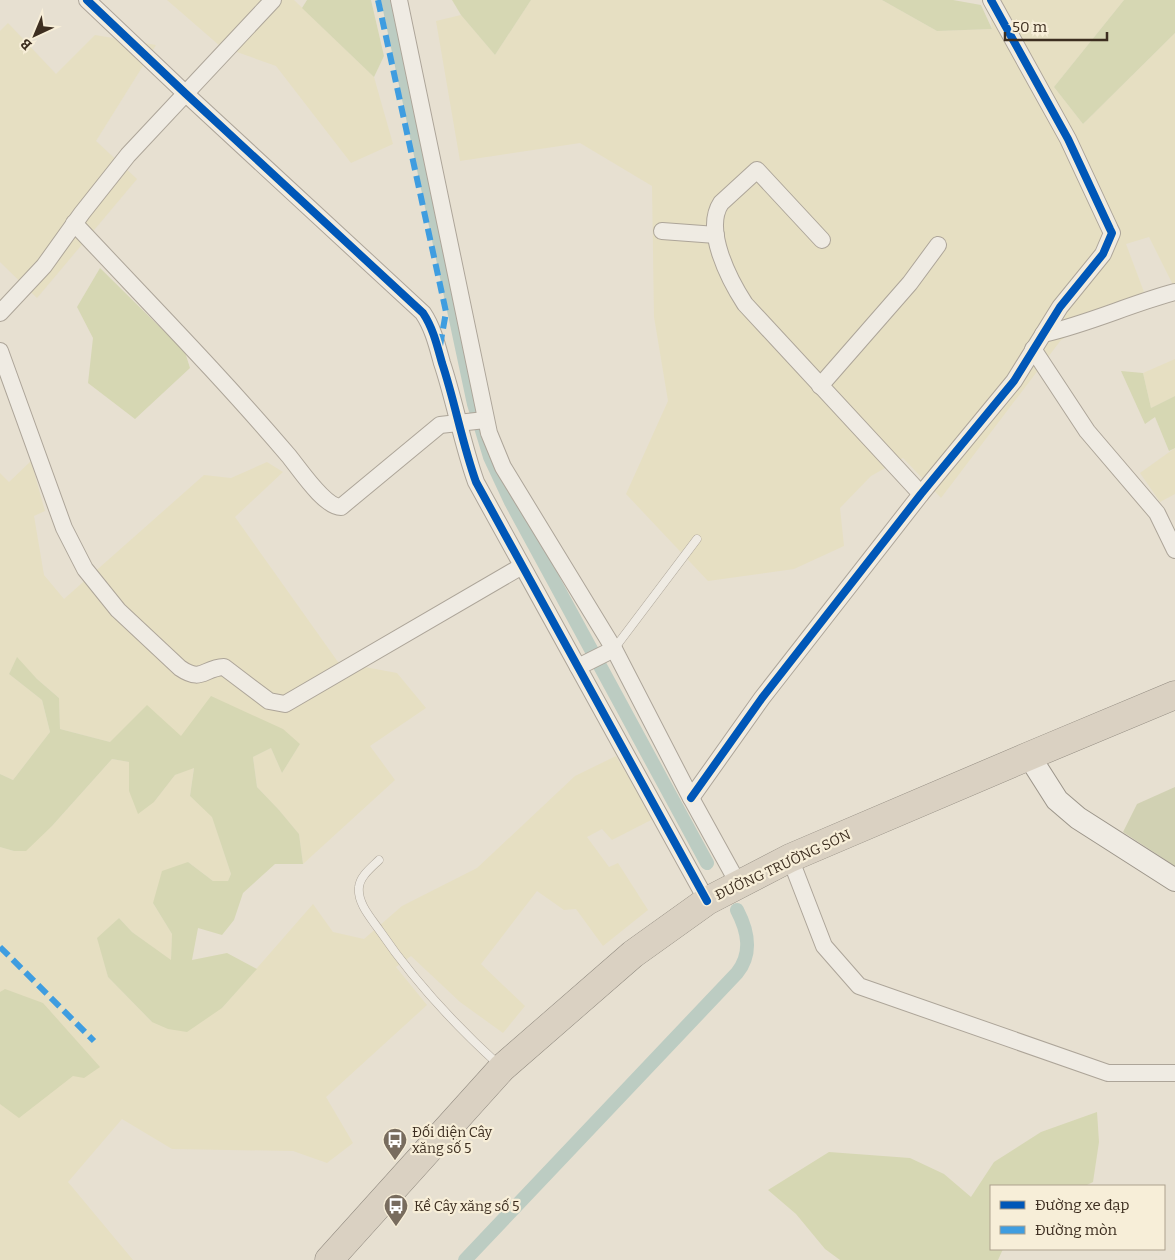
<svg xmlns="http://www.w3.org/2000/svg" width="1175" height="1260" font-family="Bitter,serif">
  <style>
    .farmland { fill: #e6dfc2 }
    .green { fill: #d6d7b3 }
    .cemetery { fill: #d1d1b3 }
    .lines { fill: none; stroke-linecap: round; stroke-linejoin: round }
    .canal { stroke: #bcccc2; stroke-width: 14 }
    .lane-casing { stroke: #ada599; stroke-width: 9 }
    .street-casing { stroke: #ada599; stroke-width: 18 }
    .secondary-casing { stroke: #9c958a; stroke-width: 24 }
    .highway-casing { stroke: #928b80; stroke-width: 29 }
    .lane { stroke: #efebe3; stroke-width: 8 }
    .street { stroke: #efebe3; stroke-width: 16 }
    .secondary { stroke: #efebe3; stroke-width: 22 }
    .highway { stroke: #dad1c2; stroke-width: 28 }
    .quiet { stroke: #3f9de0; stroke-width: 6; stroke-dasharray: 12 6; stroke-linecap: butt }
    .cycleway-casing { stroke: #f7eed8; stroke-width: 11 }
    .cycleway { stroke: #0057b8; stroke-width: 8 }
    .labels { text-anchor: middle; dominant-baseline: central; stroke-width: 4.5; stroke-linejoin: round; paint-order: stroke }
    .street-label { font-size: 14px; fill: #3d2e20; stroke: #f7eed8 }
    .poi-label { font-size: 14px; fill: #3d2e20; stroke: #f7eed8; text-anchor: start }
  </style>
  <rect width="100%" height="100%" fill="#e7e0d1"/>
  <!-- farmland -->
  <g class="farmland">
    <polygon points="167,0 294,0 374,77 393,144 351,163 276,66 220,46"/>
    <polygon points="531,0 882,0 937,31 992,29 989,0 1124,0 1054,87 1083,124 1175,33 1175,289 1149,237 1126,244 1144,292 1061,340 941,498 903,458 871,476 840,508 844,546 794,569 708,581 626,494 668,401 654,317 652,186 580,143 460,161 436,21 461,15 495,55"/>
    <polygon points="8,23 56,74 95,35 156,45 96,141 137,179 37,298 0,262 0,31"/>
    <polygon points="1175,359 1175,396 1151,408 1143,373"/>
    <polygon points="1175,448 1175,494 1160,502 1140,473"/>
    <polygon points="31,461 45,511 34,516 44,575 64,599 204,475 231,478 267,462 283,472 235,517 338,662 397,673 426,708 370,746 395,780 303,864 299,834 279,810 257,787 253,757 271,748 282,773 300,744 181,736 110,742 60,729 59,698 37,679 17,658 9,674 42,700 50,732 13,780 0,774 0,473 9,482"/>
    <polygon points="616,756 653,819 612,840 602,829 587,837 609,867 618,863 648,910 603,946 576,909 564,910 537,891 481,964 525,1006 503,1033 460,1002 411,956 396,967 427,1005 326,1097 353,1143 327,1163 293,1151 172,1149 122,1119 68,1182 133,1260 0,1260 0,847 14,851 52,826 112,759 129,762 129,791 154,802 175,775 194,767 190,796 212,816 231,874 228,881 213,881 188,862 153,903 172,934 171,961 132,932 119,918 98,938 108,977 152,1022 222,1008 313,904 333,932 364,939 402,906 477,868 575,776"/>
  </g>
  <!-- green -->
  <g class="green">
    <polygon points="307,0 371,0 384,56 374,77 302,8"/>
    <polygon points="452,0 531,0 495,55 461,15"/>
    <polygon points="882,0 953,0 981,5 992,29 937,31"/>
    <polygon points="1124,0 1175,0 1175,33 1083,124 1054,87"/>
    <polygon points="100,268 185,352 190,368 135,419 88,383 93,338 77,307"/>
    <polygon points="1121,371 1143,373 1151,408 1175,396 1175,448 1169,451 1155,417 1145,424"/>
    <polygon points="17,657 37,679 59,698 60,729 110,742 147,705 181,736 211,696 283,729 300,744 282,773 271,748 253,757 257,787 279,810 299,834 303,864 275,864 243,893 234,920 222,935 198,928 192,960 227,953 257,969 222,1008 187,1032 168,1029 152,1022 108,977 97,938 119,918 132,932 171,960 172,934 153,903 162,871 188,862 213,881 228,881 231,874 212,817 190,796 194,768 175,775 154,802 138,814 129,791 129,762 112,759 52,826 26,851 14,851 0,847 0,774 13,780 50,732 42,700 9,674"/>
    <polygon points="5,989 43,1003 100,1067 84,1078 73,1076 19,1118 0,1104 0,992"/>
    <polygon points="1097,1112 1099,1142 1093,1182 1085,1186 991,1186 991,1249 1003,1249 998,1260 840,1260 825,1249 796,1214 768,1190 829,1152 910,1158 944,1174 971,1197 994,1162 1041,1132"/>
  </g>
  <!-- cemetery -->
  <polygon class="cemetery" points="1175,787 1175,866 1123,832 1137,804"/>
  <g class="lines">
    <!-- canal -->
    <g class="canal">
      <polyline points="388,0 474,404 490,457 511,502 707,863"/>
      <path d="M465 1260 737 973C753 953 748 931 737 910"/>
    </g>
    <defs>
      <g id="lane">
        <polyline points="614,649 697,539"/>
        <path d="M379 860C372 867 360 876 359 887 357 903 371 918 380 931 414 981 454 1024 499 1065"/>
      </g>
      <g id="street">
        <path d="M87 0 185 93 423 313C433 328 437 345 442 363 455 402 462 443 476 482L707 901"/>
        <polyline points="399,0 489,433 503,467 614,649 691,798 739,885"/>
        <path d="M74 223C146 300 220 375 288 455 299 468 324 507 341 507L440 425 485 420"/>
        <polyline points="662,231 716,235"/>
        <path d="M822 240 757 170 721 203C703 230 730 281 745 304L921 494"/>
        <polyline points="0,313 44,266 82,213 128,155 273,0"/>
        <path d="M1043 334C1088 324 1130 304 1175 292"/>
        <polyline points="1033,349 1087,431 1157,513 1175,550"/>
        <path d="M0 351 64 528 85 569 118 610 180 668C202 683 203 668 224 667L269 701 285 704 522 566"/>
        <polyline points="820,386 910,283 938,245"/>
        <polyline points="578,667 614,649"/>
        <polyline points="691,798 762,698 921,494 1014,381 1060,307 1103,254 1112,233 1110,229 1068,139 991,0"/>
        <polyline points="790,858 824,946 859,986 1108,1073 1175,1073"/>
      </g>
      <polyline id="secondary" points="1029,756 1057,800 1078,818 1175,880"/>
      <polyline id="highway" points="329,1260 502,1068 633,954 707,901 790,858 1029,756 1175,695"/>
    </defs>
    <!-- lane casing -->
    <use href="#lane" class="lane-casing"/>
    <!-- street casing -->
    <use href="#street" class="street-casing"/>
    <!-- secondary casing -->
    <use href="#secondary" class="secondary-casing"/>
    <!-- highway casing -->
    <use href="#highway" class="highway-casing"/>
    <!-- lane -->
    <use href="#lane" class="lane"/>
    <!-- street -->
    <use href="#street" class="street"/>
    <!-- secondary -->
    <use href="#secondary" class="secondary"/>
    <!-- highway -->
    <use href="#highway" class="highway"/>
    <!-- quiet -->
    <g class="quiet">
      <polyline points="378,0 446,312 440,346"/>
      <polyline points="0,947 94,1041"/>
    </g>
    <defs>
      <g id="cycleway">
        <path d="M87 0 185 93 423 313C433 328 437 345 442 363 455 402 462 443 476 482L707 901"/>
        <polyline points="691,798 762,698 921,494 1014,381 1060,307 1103,254 1112,233 1110,229 1068,139 991,0"/>
      </g>
    </defs>
    <!-- cycleway casing -->
    <use href="#cycleway" class="cycleway-casing"/>
    <!-- cycleway -->
    <use href="#cycleway" class="cycleway"/>
  </g>
  <!-- icons -->
  <defs>
    <symbol id="bus-pin" viewBox="-11 -11 22 30"><path d="M0 17L-7.5 6A9.5 9.5 0 1 1 7.5 6Z" fill="#786c5e" stroke="#f7eed8"/><path d="M-5-6H5V4H4V6H2V4H-2V6H-4V4H-5ZM-3.5-4V0h7V-4ZM-3.5 1.2v1.5H-2V1.2ZM2 1.2v1.5H3.5V1.2Z" fill="#fff"/></symbol>
  </defs>
  <g fill-rule="evenodd">
    <use href="#bus-pin" x="381" y="1126" width="28" height="38"/>
    <use href="#bus-pin" x="382" y="1192" width="28" height="38"/>
  </g>
  <g class="labels">
    <!-- street labels -->
    <g class="street-label">
      <text transform="translate(783 865) rotate(-25)">ĐƯỜNG TRƯỜNG SƠN</text>
    </g>
    <!-- poi labels -->
    <g class="poi-label">
      <text x="412" y="1132">Đối diện Cây<tspan x="412" dy="16">xăng số 5</tspan></text>
      <text x="414" y="1206">Kề Cây xăng số 5</text>
    </g>
  </g>
  <!-- legend -->
  <rect x="990" y="1185" width="175" height="65" fill="#f7eed8" stroke="#ada18e"/>
  <rect x="1000" y="1201" width="25" height="8" fill="#0057b8" stroke="#ada18e"/>
  <text x="1035" y="1210" font-size="15" fill="#3d2e20">Đường xe đạp</text>
  <rect x="1000" y="1226" width="25" height="8" fill="#3f9de0" stroke="#ada18e"/>
  <text x="1035" y="1235" font-size="15" fill="#3d2e20">Đường mòn</text>
  <!-- north arrow -->
  <g transform="translate(35 35) rotate(224)" stroke="#f7eed8" stroke-width="4" paint-order="stroke">
  <path d="M0-4L9 19L0 12L-9 19Z" fill="#3d2e20"/>
  <text y="-8" font-size="14" font-weight="bold" text-anchor="middle" fill="#3d2e20">B</text>
  </g>
  <!-- scale -->
  <path d="M1005 32v8h102v-8" fill="none" stroke="#3d2e20" stroke-width="2.5"/>
  <text x="1012" y="32" font-size="15" fill="#3d2e20" stroke="#f7eed8" stroke-width="4" paint-order="stroke">50 m</text>
</svg>
